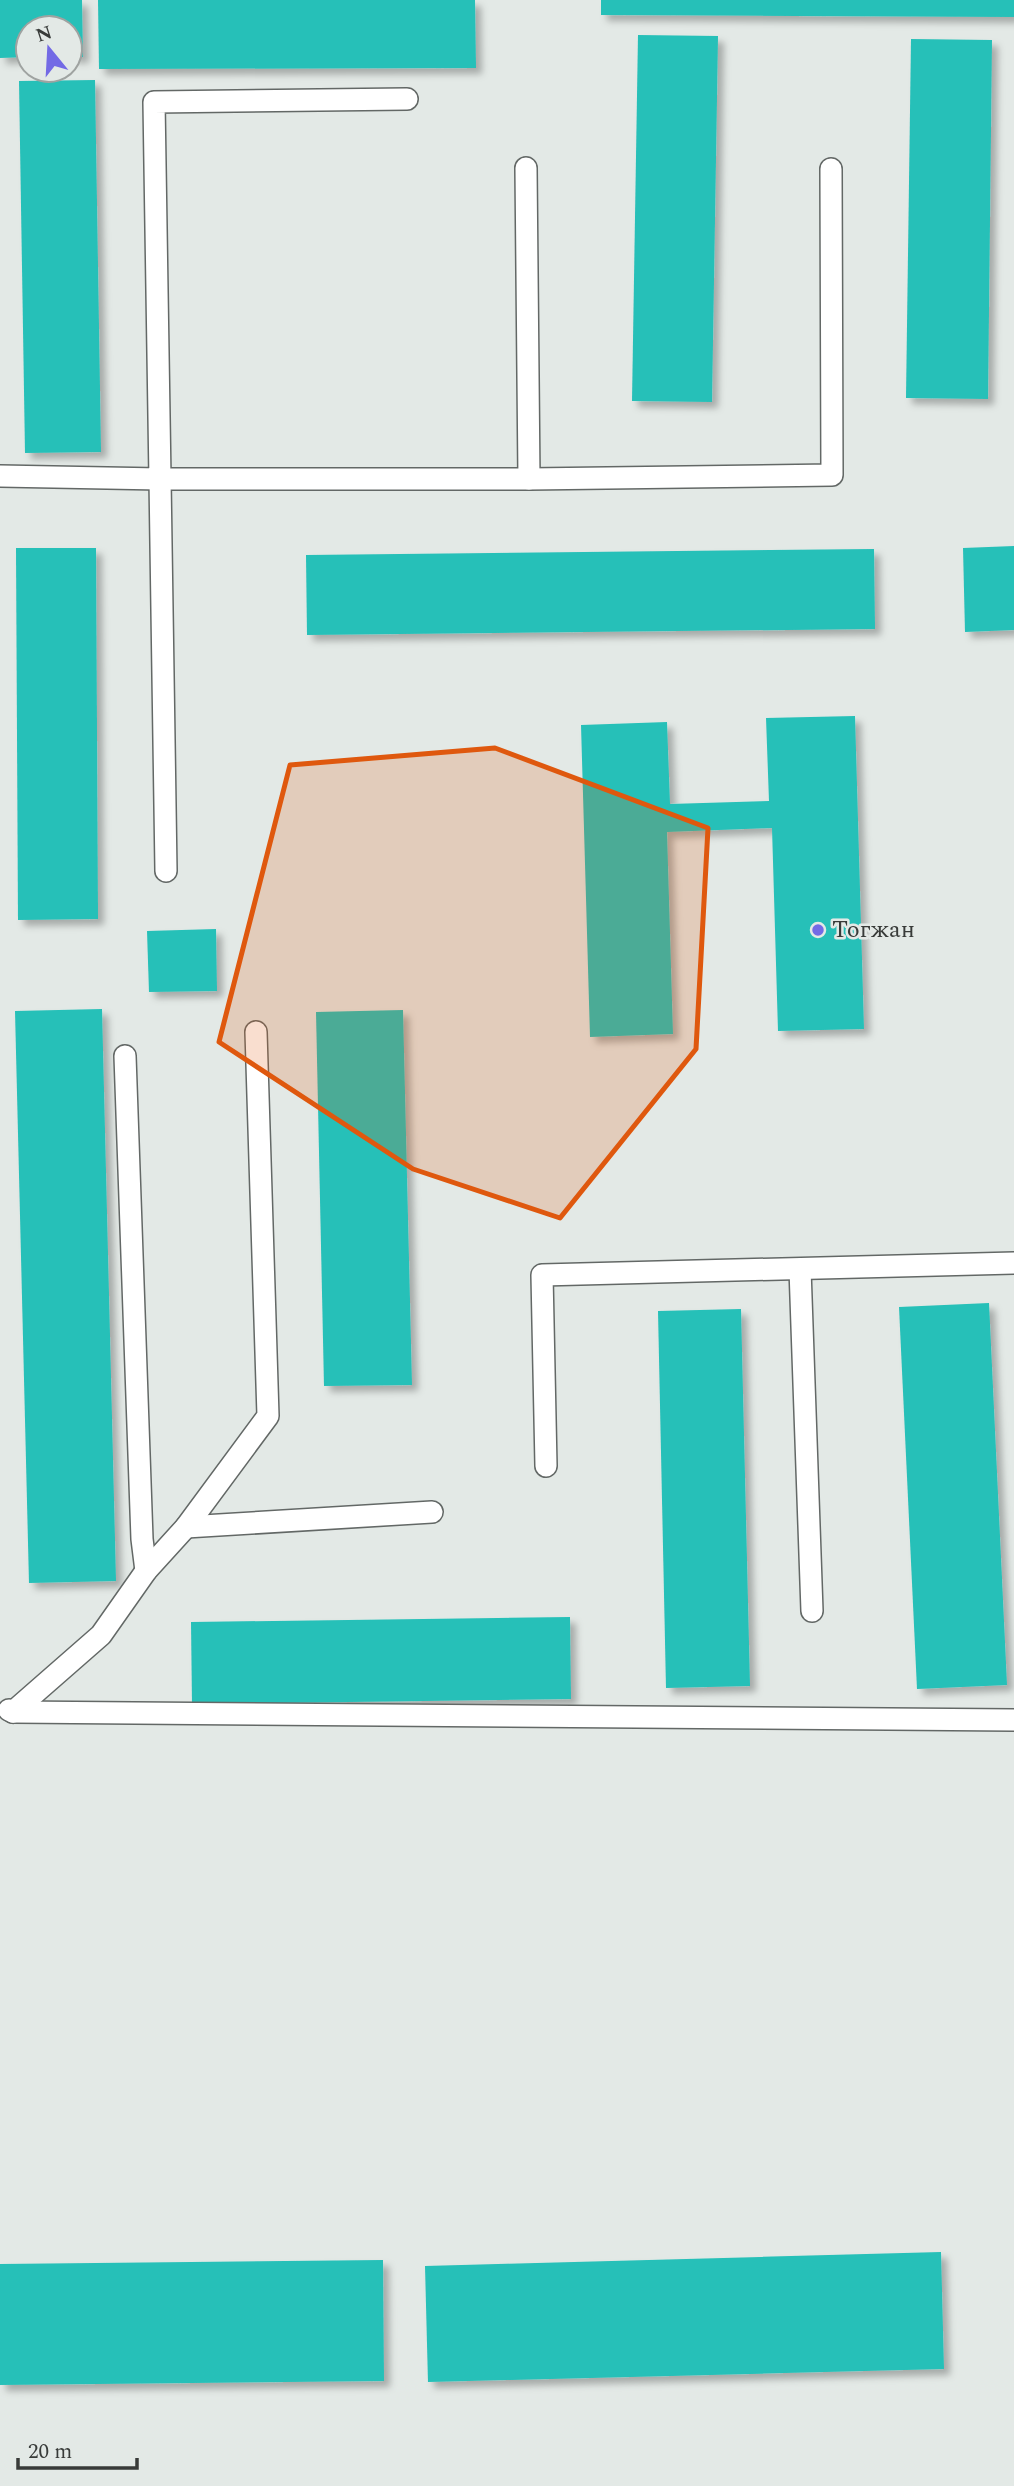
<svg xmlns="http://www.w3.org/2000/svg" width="1014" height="2486" font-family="Spectral,serif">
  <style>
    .building { fill: #26c0b8; filter: url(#shadow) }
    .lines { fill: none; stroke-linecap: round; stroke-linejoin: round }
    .service-casing { stroke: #636866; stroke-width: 24 }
    .service { stroke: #fff; stroke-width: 21 }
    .marked { fill: #df580e; fill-opacity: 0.2; stroke: #df580e; stroke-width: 5; stroke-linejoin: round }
    .poi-dot { fill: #736ae5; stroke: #e3e9e6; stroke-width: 2.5 }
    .labels { text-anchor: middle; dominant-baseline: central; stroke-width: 5; stroke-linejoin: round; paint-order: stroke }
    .poi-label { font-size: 24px; fill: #383b39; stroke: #e3e9e6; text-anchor: start }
  </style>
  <defs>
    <filter id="shadow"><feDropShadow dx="6" dy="6" stdDeviation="3.5" flood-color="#0004"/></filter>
  </defs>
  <rect width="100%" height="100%" fill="#e3e9e6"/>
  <!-- building -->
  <g class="building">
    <polygon points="0,0 82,0 83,57 70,57 70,28 28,28 28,57 0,58"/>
    <polygon points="98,0 475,0 476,68 99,69"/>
    <polygon points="601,0 1014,0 1014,17 601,15"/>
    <polygon points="638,35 718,36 712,402 632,401"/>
    <polygon points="911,39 992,40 988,399 906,398"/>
    <polygon points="95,80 101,452 25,453 19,81"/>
    <polygon points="1014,546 1014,630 965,632 963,548"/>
    <polygon points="16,548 96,548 98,919 18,920"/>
    <polygon points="874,549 875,629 307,635 306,555"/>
    <polygon points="855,716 864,1029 778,1031 772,828 667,832 673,1034 590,1037 581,725 667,722 670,804 769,801 766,718"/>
    <polygon points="216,929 217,991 149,992 147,931"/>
    <polygon points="102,1009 116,1581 29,1583 15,1011"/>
    <polygon points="403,1010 412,1385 324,1386 316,1012"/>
    <polygon points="989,1303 1007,1685 917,1689 899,1307"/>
    <polygon points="741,1309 750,1686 666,1688 658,1311"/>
    <polygon points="570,1617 571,1699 192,1704 191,1622"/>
    <polygon points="941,2252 944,2369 428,2382 425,2266"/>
    <polygon points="383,2260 384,2381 0,2385 0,2264"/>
  </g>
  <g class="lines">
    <defs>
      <g id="service">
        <polyline points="0,476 160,479 154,102 407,99"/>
        <polyline points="529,479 832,475 831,169"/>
        <polyline points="166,871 160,479 529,479 526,168"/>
        <polyline points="125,1056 142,1539 146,1571"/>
        <polyline points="800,1269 812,1611"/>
        <polyline points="546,1466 542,1275 1014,1263"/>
        <polyline points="186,1527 432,1512"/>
        <polyline points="9,1710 13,1712 101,1635 146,1571 186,1527 268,1416 256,1032"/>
        <polyline points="13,1712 1014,1720"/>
      </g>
    </defs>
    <!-- service casing -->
    <use href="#service" class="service-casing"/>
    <!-- service -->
    <use href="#service" class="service"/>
  </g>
  <!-- marked area -->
  <path class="marked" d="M495 748 708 828 696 1049 560 1218 413 1169 219 1042 290 765Z"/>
  <!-- markers -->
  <circle class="poi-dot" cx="818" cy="930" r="7"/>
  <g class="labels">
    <!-- poi labels -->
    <g class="poi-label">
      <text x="832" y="930">Тогжан</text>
    </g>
  </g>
  <!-- north arrow -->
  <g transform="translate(49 49) rotate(342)"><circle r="33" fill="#e3e9e6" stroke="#9fa3a1" stroke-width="2"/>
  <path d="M0-5L12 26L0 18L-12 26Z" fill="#736ae5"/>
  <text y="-10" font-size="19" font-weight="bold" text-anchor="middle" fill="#383b39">N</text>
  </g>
  <!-- scale -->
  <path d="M18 2458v10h119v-10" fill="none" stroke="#383b39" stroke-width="3.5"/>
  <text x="28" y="2458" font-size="21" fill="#383b39" stroke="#e3e9e6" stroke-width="5" paint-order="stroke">20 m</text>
</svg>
